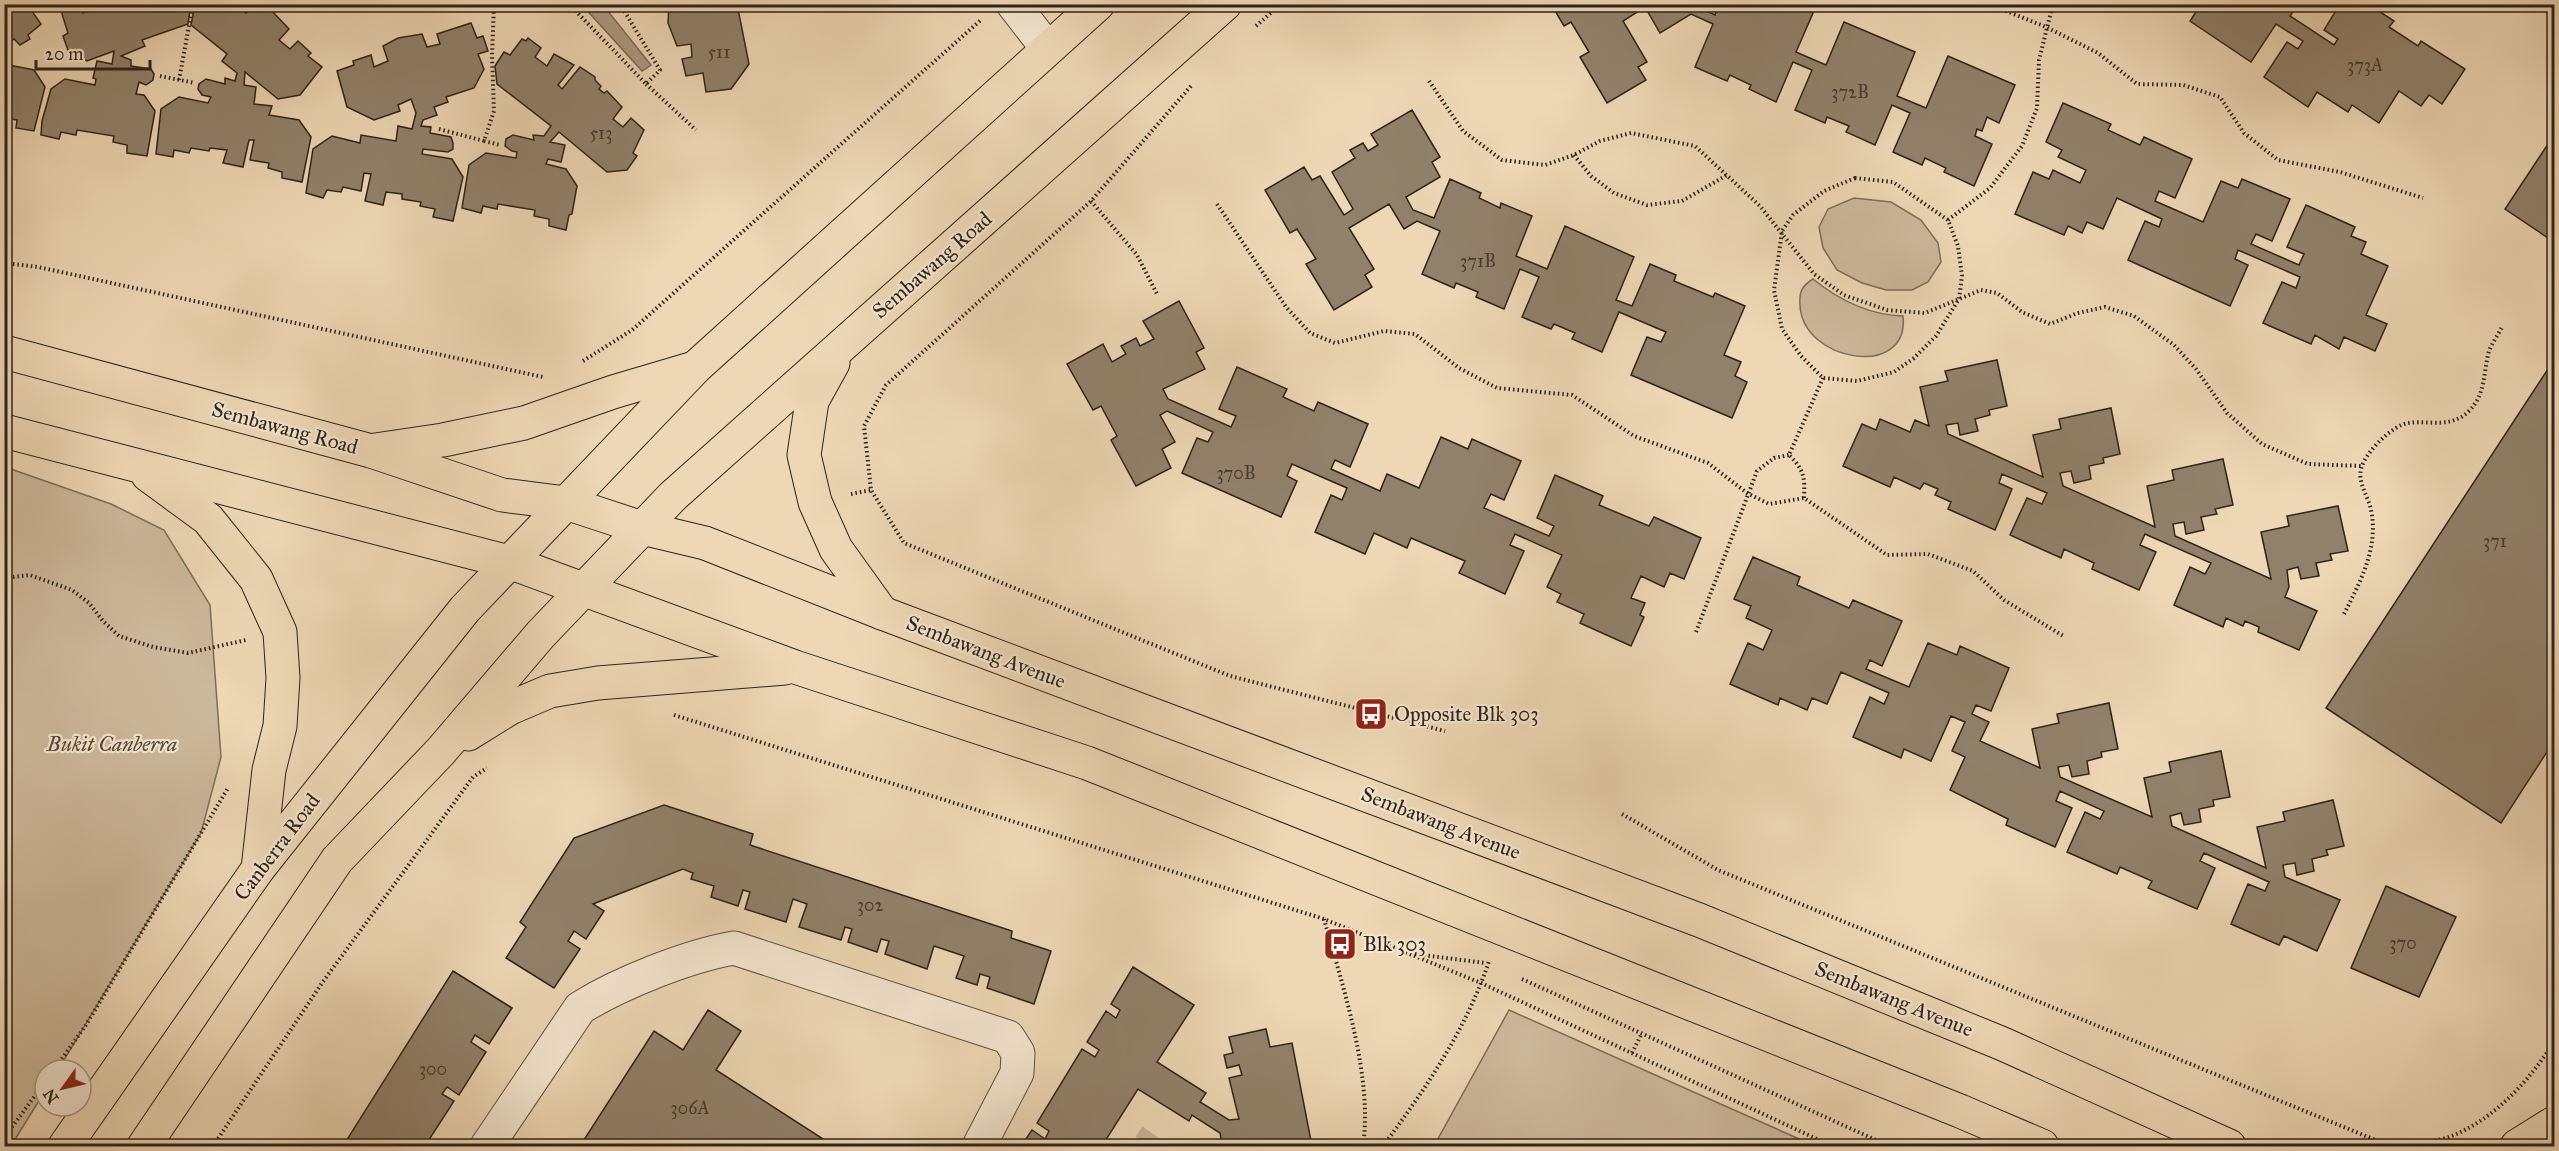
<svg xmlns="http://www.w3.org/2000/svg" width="2559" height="1151" font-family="'IM FELL Great Primer',serif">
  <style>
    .green { fill: #ccb89a; stroke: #7c6e5a; stroke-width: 1.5 }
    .water { fill: #ac9a80; stroke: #796a57; stroke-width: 1.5 }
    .building { fill: #91816a; stroke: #2d231a; stroke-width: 1.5 }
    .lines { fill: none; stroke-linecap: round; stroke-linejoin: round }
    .minor-tunnel { stroke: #c7b395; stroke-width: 33; stroke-dasharray: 33 16; stroke-linecap: butt }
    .minor-casing { stroke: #5d5040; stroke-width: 35 }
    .major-casing { stroke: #2d231a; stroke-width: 35 }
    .path { stroke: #2d231a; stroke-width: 4; stroke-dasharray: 1.5 3; stroke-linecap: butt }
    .minor { stroke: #f3e5ce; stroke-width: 33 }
    .major { stroke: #edd7b4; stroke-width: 33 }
    .labels { text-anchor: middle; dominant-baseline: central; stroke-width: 4.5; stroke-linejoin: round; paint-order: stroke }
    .number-label { font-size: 18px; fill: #463a2e }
    .street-label { font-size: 21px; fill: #2d231a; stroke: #f3e5ce }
    .poi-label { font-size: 21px; fill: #2d231a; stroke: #f3e5ce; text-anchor: start }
    .park-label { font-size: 21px; font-style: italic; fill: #55483a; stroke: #f3e5ce }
  </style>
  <rect width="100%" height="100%" fill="#edd7b4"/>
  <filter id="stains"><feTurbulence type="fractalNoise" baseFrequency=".00333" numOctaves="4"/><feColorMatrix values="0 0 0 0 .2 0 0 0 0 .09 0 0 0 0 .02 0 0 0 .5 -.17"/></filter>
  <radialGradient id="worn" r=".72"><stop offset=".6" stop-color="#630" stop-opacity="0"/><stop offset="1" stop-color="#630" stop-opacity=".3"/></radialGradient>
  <!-- green -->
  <g class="green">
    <polygon points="1854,198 1891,202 1921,220 1938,243 1941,262 1928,282 1912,290 1886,290 1862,283 1837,270 1823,248 1819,227 1828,209"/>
    <path d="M1813 279C1839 300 1869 315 1903 316 1910 380 1802 362 1800 305 1799 291 1802 286 1813 279Z"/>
    <polygon points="5,467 111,504 164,530 210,605 221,757 201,833 58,1070 45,1070 45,1091 11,1146 4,1146"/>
    <polygon points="1509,1010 1815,1146 1434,1146"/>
  </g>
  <!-- water -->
  <polygon class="water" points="582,5 603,5 651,65 642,71"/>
  <!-- building -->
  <g class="building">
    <polygon points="4,4 27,4 41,24 28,35 30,39 20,45 14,39 4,47"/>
    <polygon points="73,4 80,4 83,13 96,8 95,4 191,4 188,24 142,40 145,46 121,56 131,60 131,66 151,69 154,74 153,80 146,85 139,82 136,94 144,95 155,111 147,156 127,153 127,145 113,142 114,136 77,130 76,135 61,132 59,139 41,135 42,121 51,89 65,79 95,85 96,79 93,78 97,61 112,64 114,51 87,61 69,53 63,36 68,33 62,14 63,8"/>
    <polygon points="195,4 236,4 246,13 254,4 269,8 289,29 279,40 290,49 298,41 311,53 308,56 322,67 300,95 278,99 245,72 244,85 256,87 254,104 272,106 269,115 299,120 311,137 302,182 282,178 282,172 268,168 269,163 250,160 254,140 249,140 243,167 223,163 227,150 210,148 209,151 191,148 189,153 174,150 173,157 156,154 161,109 179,97 208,103 211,97 202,95 198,89 199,84 206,79 225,84 225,78 235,81 237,73 222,61 227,54 191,25"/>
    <polygon points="669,4 737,4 749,64 731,89 706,92 703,73 686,76 682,59 692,57 691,44 677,46 668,23"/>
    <polygon points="788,4 818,4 812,10 794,11"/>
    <polygon points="1551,4 1615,4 1617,8 1624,4 1691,4 1715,15 1719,4 1794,4 1813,13 1796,52 1826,65 1844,22 1915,52 1897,96 1926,108 1948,56 2015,85 1999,123 1987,117 1982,131 1977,129 1975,136 1992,144 1974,186 1944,172 1946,168 1925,158 1922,165 1893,152 1910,113 1892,105 1875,145 1846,132 1849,126 1827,117 1825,123 1795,110 1812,70 1793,62 1776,102 1749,89 1751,85 1730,75 1727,81 1695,67 1713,24 1691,14 1660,33 1645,7 1623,21 1647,62 1638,67 1646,80 1607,103 1580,57 1589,52 1571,22 1564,26"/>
    <polygon points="2168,4 2180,4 2176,10"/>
    <polygon points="2201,4 2298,4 2290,16 2334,45 2338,39 2324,30 2340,4 2368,4 2394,21 2389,27 2418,46 2421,41 2465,69 2442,104 2429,95 2421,106 2399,91 2379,123 2352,105 2348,112 2317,92 2308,107 2264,77 2287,42 2298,49 2303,41 2276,24 2251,62 2190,21"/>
    <polygon points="471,23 477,38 483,36 488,51 478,54 484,69 474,88 446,97 448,102 434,107 437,115 423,120 421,126 431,127 430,133 451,137 453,143 453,149 448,152 423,149 422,154 452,159 463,177 453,221 433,217 435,209 420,206 421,202 402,199 402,194 386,192 383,205 365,201 371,174 364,173 361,191 343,187 341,192 327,190 323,198 306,193 313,149 332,136 360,143 361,135 396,141 398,126 412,129 416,113 411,99 398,105 400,111 374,120 347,107 337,71 354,65 353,61 371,55 374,67 388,61 383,46 398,38 422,34 427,47 440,44 437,34"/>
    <polygon points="528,38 541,48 535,57 547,66 554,54 574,65 558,85 562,89 580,67 595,77 595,80 601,86 599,89 604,93 607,91 622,107 613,119 623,127 631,118 644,130 633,153 637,156 627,170 607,172 559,132 550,142 565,145 561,162 548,159 546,164 566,169 577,186 572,214 569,215 566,230 549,226 549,219 534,216 535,210 498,204 497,209 483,206 481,213 462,208 469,165 486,153 516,158 517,152 512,151 505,146 506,139 513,135 534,140 533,135 544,136 551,126 497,84 495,66 504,52 510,55 522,39 526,41"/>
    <polygon points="4,64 34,70 45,87 34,131 16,128 17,120 4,118"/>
    <polygon points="2063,103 2111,124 2108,130 2140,145 2144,137 2192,159 2175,198 2159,191 2155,201 2203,222 2221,181 2238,188 2242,179 2290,199 2272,241 2256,234 2251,244 2299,265 2304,254 2287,247 2306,205 2355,227 2351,236 2366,242 2361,254 2388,266 2366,315 2387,324 2375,351 2344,337 2339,349 2315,335 2311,344 2263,323 2282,282 2296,288 2300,277 2238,250 2235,259 2248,265 2230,306 2128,260 2145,221 2159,227 2162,219 2117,198 2103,229 2087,222 2082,233 2068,226 2064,235 2015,214 2033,172 2049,179 2053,170 2080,183 2086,170 2058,157 2062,150 2046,142"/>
    <polygon points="1412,110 1440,157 1432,162 1440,177 1406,197 1413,210 1434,218 1450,179 1481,193 1479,198 1500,208 1501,203 1532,216 1516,256 1547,269 1565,226 1634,257 1616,300 1632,306 1650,264 1676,275 1674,281 1713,297 1715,293 1745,306 1724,355 1741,362 1735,376 1747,382 1732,418 1631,375 1647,337 1661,342 1666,332 1619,312 1602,352 1572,339 1575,333 1554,324 1551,329 1522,317 1539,277 1520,269 1504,309 1476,297 1478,292 1456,283 1454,288 1422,274 1440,231 1417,221 1404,229 1389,204 1349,228 1374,269 1365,275 1372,287 1334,310 1306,264 1316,259 1297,229 1290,233 1265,190 1304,167 1312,180 1320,176 1344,215 1353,209 1332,172 1355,158 1350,150 1363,143 1368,151 1378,145 1371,134"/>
    <polygon points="2554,135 2554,242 2505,209"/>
    <polygon points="1179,301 1204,348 1196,352 1205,369 1163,389 1168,399 1231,427 1236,416 1219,409 1237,367 1287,389 1283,397 1314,411 1318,402 1368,424 1350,467 1335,460 1331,469 1380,491 1387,474 1419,488 1441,437 1468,449 1472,439 1521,461 1504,500 1491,494 1484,508 1549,536 1554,526 1537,518 1555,475 1603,496 1599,505 1649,526 1654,517 1701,538 1684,579 1670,573 1664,587 1641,576 1631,598 1645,603 1640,615 1644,617 1631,646 1580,623 1584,614 1557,602 1561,594 1547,587 1562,555 1515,534 1510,545 1524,551 1505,594 1459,573 1465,561 1411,538 1407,548 1374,533 1365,554 1315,532 1331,495 1342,500 1347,488 1292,464 1287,476 1297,481 1281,517 1182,473 1197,438 1208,442 1213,432 1167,411 1160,415 1175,442 1162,449 1171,468 1136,486 1111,440 1117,436 1101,406 1093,410 1067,364 1103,344 1112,362 1126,354 1121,346 1136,338 1140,346 1154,339 1143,321"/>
    <polygon points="1997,360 2007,406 1989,410 1990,415 1975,419 1978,431 1960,435 1958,423 1946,425 1948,434 2043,477 2033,435 2061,429 2059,419 2111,408 2120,454 2103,458 2104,463 2089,466 2091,479 2074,483 2071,471 2060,473 2063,486 2155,527 2147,486 2174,480 2172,470 2223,459 2233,505 2215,509 2217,514 2201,517 2204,530 2186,534 2184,522 2173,524 2175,536 2271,579 2261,532 2289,526 2287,516 2338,506 2348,551 2330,554 2332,560 2316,563 2319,576 2301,579 2298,567 2287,570 2289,587 2285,597 2317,611 2299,650 2258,632 2259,627 2245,621 2243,626 2226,618 2223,627 2174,605 2190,567 2205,574 2211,563 2145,534 2140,545 2156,552 2139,590 2092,569 2094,563 2064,549 2061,558 2010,535 2027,498 2042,504 2047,493 2002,474 1999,483 2012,489 1995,530 1948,509 1951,502 1935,495 1938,489 1924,483 1920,489 1894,477 1890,487 1843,466 1862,424 1876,430 1880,419 1910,432 1915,420 1929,426 1920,387 1948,381 1945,371"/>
    <polygon points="2548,369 2554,373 2554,741 2501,823 2326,708"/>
    <polygon points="1753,557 1800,577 1797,585 1849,608 1853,600 1902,621 1882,666 1870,660 1866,669 1909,687 1928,643 1957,655 1960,646 2009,668 1991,711 1976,705 1972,714 1989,722 1980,741 2040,768 2032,729 2059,723 2057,714 2109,703 2118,749 2101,752 2102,757 2087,761 2089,774 2072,777 2069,765 2058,767 2060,777 2152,817 2144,778 2171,772 2169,762 2221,751 2230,797 2213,800 2214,806 2199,809 2201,822 2184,825 2181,813 2170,816 2172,826 2266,868 2257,827 2285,821 2283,812 2333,800 2344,846 2326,850 2328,855 2312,859 2314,871 2297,875 2295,863 2283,865 2285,877 2340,900 2317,951 2284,936 2279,945 2231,924 2248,884 2265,891 2269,882 2204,853 2200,861 2215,868 2197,909 2148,888 2152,881 2120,867 2117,874 2067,852 2085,812 2100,819 2104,811 2060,791 2056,801 2072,808 2055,847 2006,825 2008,819 1950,790 1965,757 1952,751 1965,722 1951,716 1931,761 1904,749 1901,758 1853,737 1870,697 1884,704 1889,693 1841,672 1827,704 1812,698 1807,710 1780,698 1778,705 1730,684 1748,643 1763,650 1772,630 1746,618 1751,606 1734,599"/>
    <polygon points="664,805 753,834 750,845 1012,931 1011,938 1051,951 1034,1004 987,988 990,977 980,974 977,985 956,978 964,956 934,946 927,969 885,954 889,941 881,939 877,952 848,942 852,929 845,927 841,940 799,927 807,904 793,899 786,922 745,909 750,892 743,890 738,906 711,897 714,886 691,879 693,873 683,869 593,904 604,911 586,939 574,931 568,941 580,949 554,988 506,958 526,927 520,922 574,838"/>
    <polygon points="2386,886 2456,917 2419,997 2351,968"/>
    <polygon points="1133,967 1194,1005 1157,1062 1206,1093 1200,1102 1229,1120 1239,1119 1229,1078 1242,1075 1239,1065 1227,1068 1224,1055 1233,1053 1229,1037 1266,1029 1270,1047 1292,1043 1312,1146 1210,1146 1222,1144 1220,1133 1192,1115 1189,1121 1138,1089 1102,1146 1021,1146 1032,1130 1045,1139 1049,1131 1037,1123 1082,1049 1095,1057 1099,1050 1087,1042 1106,1011 1116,1018 1120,1010 1111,1004"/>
    <polygon points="453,971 512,1008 489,1044 475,1035 471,1042 486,1052 459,1095 447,1087 442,1094 454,1101 425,1146 343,1146"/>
    <polygon points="708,1010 741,1031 716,1070 834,1146 580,1146 654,1031 683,1050"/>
  </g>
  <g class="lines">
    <!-- minor-tunnel -->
    <polyline class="minor-tunnel" points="1149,1146 1156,1136"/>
    <defs>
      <g id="minor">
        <polyline points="1013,4 1047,48"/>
        <path d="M487 1146 580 1008C620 983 688 956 734 948L1008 1037 1018 1053 1017 1073 979 1146"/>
      </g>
      <g id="major">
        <polyline points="4,352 371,451 502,495 566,503 642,528 705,543 882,613 1699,920 2003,1044 2229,1146"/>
        <polyline points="833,363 812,401 804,455 815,502 836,549 882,613"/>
        <polyline points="4,431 509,562 795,667 1087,763 1960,1111 2042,1146"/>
        <polyline points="375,450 443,440 524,423 613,392 694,368"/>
        <polyline points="148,475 208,519 256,579 280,632 283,678 280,726 269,770 258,869"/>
        <polyline points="468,734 510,708 550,691 598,683 785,668"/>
        <polyline points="65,1146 258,869 465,609 696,367 1098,4"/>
        <polyline points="144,1146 337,860 441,751 541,634 673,496 1225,4"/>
        <polyline points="2517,1146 2554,1123"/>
      </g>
    </defs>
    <!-- minor casing -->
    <use href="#minor" class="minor-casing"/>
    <!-- major casing -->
    <use href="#major" class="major-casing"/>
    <!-- path -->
    <g class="path">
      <polyline points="569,4 646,84 660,70 620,4"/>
      <polyline points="1989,4 2046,27 2098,53 2137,84 2183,85 2220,97 2244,133 2278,160 2340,172 2423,198"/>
      <polyline points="1256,26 1281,4"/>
      <polyline points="160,76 195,83"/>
      <polyline points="179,80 193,4"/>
      <polyline points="1429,81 1463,131 1502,160 1545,165 1574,155 1600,141 1631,133 1695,146 1760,206 1814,274 1844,295 1887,310 1925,313 1981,290 1997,293 2022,312 2050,324 2078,313 2105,307 2134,316 2174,345 2196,369 2227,413 2262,444 2308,464 2362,466"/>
      <polyline points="646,84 696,130"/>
      <polyline points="1191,86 1091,201 886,385 864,426 871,490 904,543 1230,676 1445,731"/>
      <polyline points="439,129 484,141 494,111 492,56 494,4"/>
      <polyline points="484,141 500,145"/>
      <polyline points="1574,155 1591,176 1614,193 1647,205 1682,201 1727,175"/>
      <polygon points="1855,178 1893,182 1948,220 1958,246 1962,276 1959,299 1936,336 1914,358 1894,372 1857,381 1823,378 1801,356 1782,329 1774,290 1782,231 1793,215 1824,191"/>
      <polyline points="1091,201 1137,255 1158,296"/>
      <polyline points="1217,204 1286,307 1310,333 1335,343 1384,331 1415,334 1459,368 1497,388 1572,395 1634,436 1708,463 1747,493 1769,504 1804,498 1887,555 1928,554 1973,571 2004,600 2065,637"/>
      <polyline points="1948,220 1990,188 2022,146 2037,108 2039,60 2053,4"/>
      <polyline points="4,263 38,267 543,377"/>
      <polyline points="583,361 632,330 982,19"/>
      <polyline points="851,494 871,490"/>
      <path d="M1804 498C1805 477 1804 470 1789 455L1823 378"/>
      <polyline points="4,578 30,575 72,590 89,603 103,621 119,636 153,647 188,653 246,640"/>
      <path d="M2344 614C2360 582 2379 548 2371 510 2368 495 2356 481 2362 466 2367 451 2393 425 2408 423 2429 420 2451 429 2469 411 2486 394 2483 373 2489 351 2492 343 2498 335 2502 327"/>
      <polyline points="1696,632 1757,471 1774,458 1789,455"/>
      <polyline points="674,715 1324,919 1481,983 1832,1146"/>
      <polyline points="1622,814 1718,870 2390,1146"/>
      <path d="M1324 919C1343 988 1373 1076 1363 1146"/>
      <polyline points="1415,954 1485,963"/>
      <polyline points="1522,979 1889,1146"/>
      <polyline points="1632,1053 1642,1033"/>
      <polyline points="54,1070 86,1025 228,788"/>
      <polyline points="4,1122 12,1127"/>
      <polyline points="4,1138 45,1082"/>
      <polyline points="213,1146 322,983 473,777 487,768"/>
      <path d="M1383 1146C1425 1090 1467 1028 1489 961"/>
      <path d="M2399 1146C2415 1143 2434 1142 2449 1137 2494 1120 2529 1081 2554 1042"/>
    </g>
    <!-- minor -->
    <use href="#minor" class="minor"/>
    <!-- major -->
    <use href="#major" class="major"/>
  </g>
  <!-- icons -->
  <defs>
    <symbol id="bus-square" viewBox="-11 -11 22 22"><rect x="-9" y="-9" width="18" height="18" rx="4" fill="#8f2418" stroke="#f3e5ce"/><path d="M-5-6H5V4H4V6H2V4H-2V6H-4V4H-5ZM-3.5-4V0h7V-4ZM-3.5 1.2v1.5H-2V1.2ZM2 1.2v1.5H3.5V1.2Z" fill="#fff"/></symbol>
  </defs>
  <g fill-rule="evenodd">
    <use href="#bus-square" x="1352" y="695" width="38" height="38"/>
    <use href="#bus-square" x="1321" y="925" width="38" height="38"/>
  </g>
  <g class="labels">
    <!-- number labels -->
    <g class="number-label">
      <text x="719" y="52">511</text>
      <text x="2365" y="65">373A</text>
      <text x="1850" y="92">372B</text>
      <text x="601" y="133">513</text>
      <text x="1478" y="261">371B</text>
      <text x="1236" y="473">370B</text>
      <text x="2495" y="541">371</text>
      <text x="870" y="905">302</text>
      <text x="2403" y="943">370</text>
      <text x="433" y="1069">300</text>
      <text x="690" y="1108">306A</text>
    </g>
    <!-- street labels -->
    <g class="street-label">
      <text transform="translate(932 265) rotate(-41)">Sembawang Road</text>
      <text transform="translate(285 428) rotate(15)">Sembawang Road</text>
      <text transform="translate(986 652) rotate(21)">Sembawang Avenue</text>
      <text transform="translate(1441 823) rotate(21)">Sembawang Avenue</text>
      <text transform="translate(277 847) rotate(-53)">Canberra Road</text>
      <text transform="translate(1894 999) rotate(22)">Sembawang Avenue</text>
    </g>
    <!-- poi labels -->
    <g class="poi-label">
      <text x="1394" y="714">Opposite Blk 303</text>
      <text x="1363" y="944">Blk 303</text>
    </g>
    <!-- park labels -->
    <g class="park-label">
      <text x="112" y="744">Bukit Canberra</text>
    </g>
  </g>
  <!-- margin -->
  <rect width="2559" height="1151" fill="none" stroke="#edd7b4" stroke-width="24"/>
  <rect x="6" y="6" width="2547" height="1139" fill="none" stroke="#2d231a" stroke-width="3"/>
  <rect x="12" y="12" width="2535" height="1127" fill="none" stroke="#2d231a" stroke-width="1.5"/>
  <!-- north arrow -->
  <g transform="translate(63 1088) rotate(236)"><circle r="28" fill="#f3e5ce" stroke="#a49786" stroke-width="1.5"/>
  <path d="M0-4.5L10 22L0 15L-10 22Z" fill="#8f2418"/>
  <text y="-9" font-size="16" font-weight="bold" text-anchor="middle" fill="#2d231a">N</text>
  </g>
  <!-- scale -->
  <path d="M36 60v9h114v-9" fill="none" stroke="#2d231a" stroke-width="3"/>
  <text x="45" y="60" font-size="18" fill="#2d231a" stroke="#f3e5ce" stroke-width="4.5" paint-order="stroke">20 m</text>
  <rect width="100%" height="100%" filter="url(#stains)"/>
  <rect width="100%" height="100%" fill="url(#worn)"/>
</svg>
